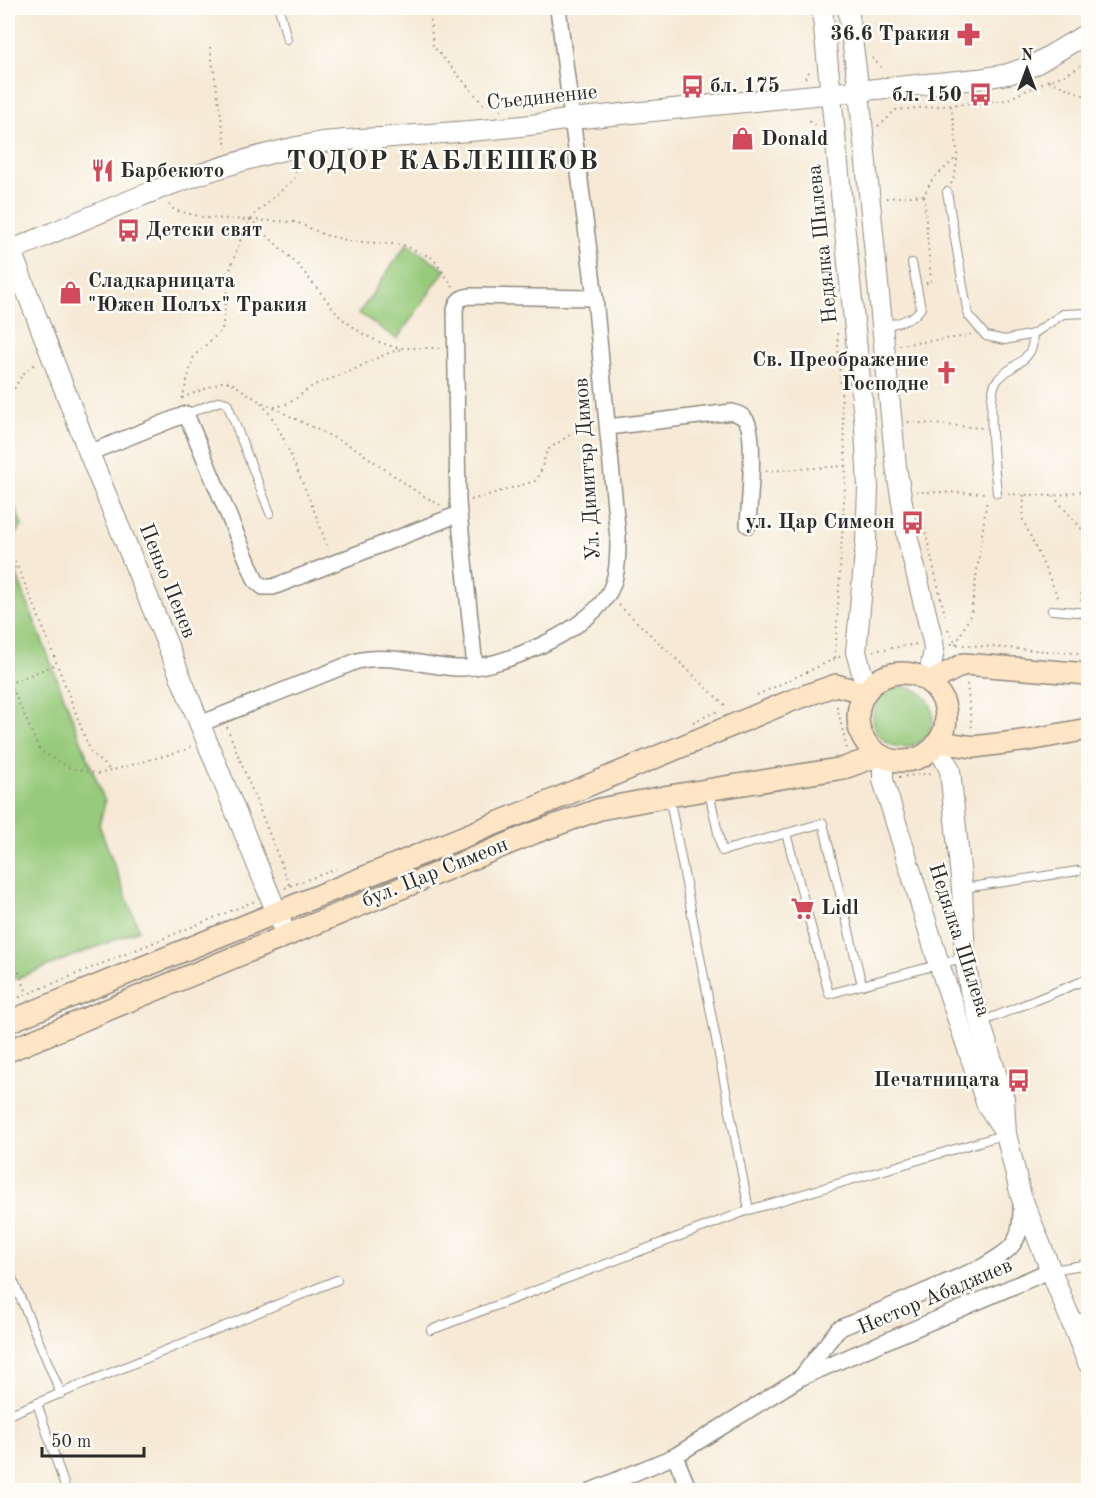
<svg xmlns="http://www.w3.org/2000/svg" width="1096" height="1498" font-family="'Old Standard TT',serif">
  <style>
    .green { fill: #97ca7b; stroke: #617a53; stroke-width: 1.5 }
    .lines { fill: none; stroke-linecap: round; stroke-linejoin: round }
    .service-casing { stroke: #908a80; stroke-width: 10 }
    .minor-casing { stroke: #908a80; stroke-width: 18 }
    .tertiary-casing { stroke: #908a80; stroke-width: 22 }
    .secondary-casing { stroke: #908a80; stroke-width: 24 }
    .path { stroke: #908a80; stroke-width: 2; stroke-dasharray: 1.5 4.5; stroke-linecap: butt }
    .service { stroke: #fff; stroke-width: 8 }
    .minor { stroke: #fff; stroke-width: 15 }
    .tertiary { stroke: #fff; stroke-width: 20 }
    .secondary { stroke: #fde5c5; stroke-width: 21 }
    .labels { text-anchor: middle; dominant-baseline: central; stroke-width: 5; stroke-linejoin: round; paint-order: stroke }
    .poi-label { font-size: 21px; font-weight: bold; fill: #2b2b2b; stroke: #fdfcf7; text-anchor: start }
    .street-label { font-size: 21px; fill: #2b2b2b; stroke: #fdfcf7 }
    .district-label { font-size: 27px; font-weight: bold; letter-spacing: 1.5px; fill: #2b2b2b; stroke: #fdfcf7 }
  </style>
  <rect width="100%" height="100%" fill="#fdfcf7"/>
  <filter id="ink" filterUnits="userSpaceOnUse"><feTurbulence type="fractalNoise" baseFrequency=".0167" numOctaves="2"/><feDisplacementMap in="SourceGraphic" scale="12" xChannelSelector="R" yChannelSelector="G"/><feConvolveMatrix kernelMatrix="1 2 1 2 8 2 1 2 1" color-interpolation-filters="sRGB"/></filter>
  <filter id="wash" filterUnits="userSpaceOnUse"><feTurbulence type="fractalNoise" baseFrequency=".008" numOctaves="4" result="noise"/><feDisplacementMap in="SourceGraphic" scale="24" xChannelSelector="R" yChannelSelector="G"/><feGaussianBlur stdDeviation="1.35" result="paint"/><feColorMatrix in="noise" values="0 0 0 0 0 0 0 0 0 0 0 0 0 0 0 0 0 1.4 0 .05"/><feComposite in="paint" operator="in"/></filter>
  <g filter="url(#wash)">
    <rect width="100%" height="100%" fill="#f6e9d5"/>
    <!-- green -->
    <g class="green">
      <polygon points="407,244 445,270 397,339 359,313"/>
      <polygon points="8,489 22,526 8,541"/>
      <polygon points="8,553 105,802 99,825 139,930 8,982"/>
      <circle cx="903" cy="717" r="30"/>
    </g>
  </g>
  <g filter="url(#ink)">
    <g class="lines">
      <defs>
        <g id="service">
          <polyline points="279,8 287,39"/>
          <polyline points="947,192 968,315 986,336 1005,340 1033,334 1063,314 1088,313"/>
          <path d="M882 326C897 323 913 321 921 308L912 263"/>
          <polyline points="186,414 220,401 227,403 270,513"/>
          <path d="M997 493C995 471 986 398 996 382 1004 369 1027 363 1032 347 1033 343 1032 338 1033 334"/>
          <polyline points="1052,610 1088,613"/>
          <polyline points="709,792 722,851 823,823 862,985 963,958"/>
          <polyline points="669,796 749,1210"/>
          <polyline points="786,833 829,994 862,985"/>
          <polyline points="964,888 1078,871"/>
          <polyline points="981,1022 1088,979"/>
          <polyline points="8,1268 61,1394"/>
          <polyline points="1053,1270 1088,1264"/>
          <polyline points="1073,1321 1088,1315"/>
          <polyline points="431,1330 749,1210 1006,1134"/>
          <polyline points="37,1403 66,1490"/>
          <polyline points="8,1415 337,1280"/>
        </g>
        <g id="minor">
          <polyline points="1087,8 1088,9"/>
          <path d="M608 427 732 412C739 414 744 416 747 422 756 439 749 505 748 525"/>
          <polyline points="89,453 186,414 256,581 263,587 273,587 459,514"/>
          <path d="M475 667 458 503 455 310C457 300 461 297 471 296L595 298"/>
          <path d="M200 724 357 661C390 653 423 666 457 668 499 670 584 632 607 596 618 579 618 558 618 538L595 298 558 8"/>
          <path d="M802 1376 838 1329 982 1267C1014 1248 1022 1243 1021 1204"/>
          <polyline points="675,1456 689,1490"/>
          <polyline points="593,1490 675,1456 800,1378 1051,1270"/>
        </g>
        <g id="tertiary">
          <polyline points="822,8 865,428 868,488 866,542 856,652 867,690"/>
          <polyline points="848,8 859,92 896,466 908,539 933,642 934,650 928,680"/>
          <polyline points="8,243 89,453 286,935"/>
          <path d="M8 252C108 209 209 163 317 143 338 140 360 139 381 138 444 132 508 130 571 119L978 79 1008 74 1034 65 1088 33"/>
          <polyline points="937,745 950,770 962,888 965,958 970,990 1004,1099 1006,1134 1021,1196 1088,1363"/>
          <polyline points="883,756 883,780 939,964 987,1105 1005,1132"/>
        </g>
        <g id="secondary">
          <circle cx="902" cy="717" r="44"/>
          <polyline points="930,682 964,664 1088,674"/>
          <polyline points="938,742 974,747 1029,740 1088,729"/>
          <polyline points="8,1022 539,806 793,700 836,685 865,693"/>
          <polyline points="8,1051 534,833 600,809 669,796 844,768 880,755"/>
        </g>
      </defs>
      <!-- service casing -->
      <use href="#service" class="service-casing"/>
      <!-- minor casing -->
      <use href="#minor" class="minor-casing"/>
      <!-- tertiary casing -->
      <use href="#tertiary" class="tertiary-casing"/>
      <!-- secondary casing -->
      <use href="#secondary" class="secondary-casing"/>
      <!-- path -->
      <g class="path">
        <polyline points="429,8 433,46 483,104 499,103 502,112"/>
        <polyline points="210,47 226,148"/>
        <polyline points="872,58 883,69"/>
        <polyline points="805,78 811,69"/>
        <polyline points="1049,81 1088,97"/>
        <polyline points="809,121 817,126"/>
        <polyline points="878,126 885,121 895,110 1006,100 1047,81 1065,75 1088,62"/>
        <path d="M951 184C963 161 954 131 951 106"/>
        <polyline points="886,198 924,195"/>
        <polyline points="169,204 171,208 178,211 207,218 251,220 299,266 341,318 363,334 381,343 398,348 441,348"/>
        <polyline points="251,220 296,222 325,235 350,241 403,245 433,258 453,287"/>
        <polyline points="926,283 931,282 924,195 932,180 957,157"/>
        <polyline points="899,345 969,336 970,334"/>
        <polyline points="182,398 222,382 230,382 259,401 355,448 417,492 440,505"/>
        <polyline points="8,399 22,375 37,362"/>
        <polyline points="182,399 194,356 222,330 231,266 243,233 254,215 294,179 296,174 294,164"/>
        <path d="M261 403C278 422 286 445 296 468 308 495 319 521 328 550"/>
        <path d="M274 407C291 405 298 396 311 387 321 381 335 378 346 373 365 365 381 354 402 349"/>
        <polyline points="908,422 983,428"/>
        <polyline points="766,471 846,466"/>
        <polyline points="916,492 988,493"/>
        <polyline points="1008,494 1053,496 1088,490"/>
        <polyline points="1024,495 1023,520 1059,599"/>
        <polyline points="1053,496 1088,536"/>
        <polyline points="471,500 535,481 540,474 547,450 593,420"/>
        <polyline points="924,527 945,615"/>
        <polyline points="8,545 37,612 91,753 110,770"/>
        <polyline points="8,567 18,568"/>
        <polyline points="1081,601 1086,491"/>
        <polyline points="619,605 728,708"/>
        <polyline points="948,629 956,644"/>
        <polyline points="951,644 1088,654"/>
        <polyline points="956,644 971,614 987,499"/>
        <polyline points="873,651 918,644"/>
        <polyline points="835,658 846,466 837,331"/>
        <polyline points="8,670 10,683 40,751 70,768 99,774 185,750 192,746"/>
        <polyline points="8,684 57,664"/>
        <polyline points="967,684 972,729"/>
        <polyline points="757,695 841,656"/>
        <polyline points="837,706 847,750"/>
        <polyline points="693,722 718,711"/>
        <polyline points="227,727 290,886"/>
        <polyline points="899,777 932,773"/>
        <polyline points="285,888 336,869"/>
        <polyline points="8,944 27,993"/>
        <polyline points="8,1002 255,901"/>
      </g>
      <!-- service -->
      <use href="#service" class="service"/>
      <!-- minor -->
      <use href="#minor" class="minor"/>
      <!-- tertiary -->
      <use href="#tertiary" class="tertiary"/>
      <!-- secondary -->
      <use href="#secondary" class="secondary"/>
    </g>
  </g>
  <!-- icons -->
  <defs>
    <symbol id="pharmacy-bare" viewBox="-9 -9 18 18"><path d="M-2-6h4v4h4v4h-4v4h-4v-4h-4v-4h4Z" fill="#d1495b" stroke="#fdfcf7" stroke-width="2.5" paint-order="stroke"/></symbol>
    <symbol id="bus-bare" viewBox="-9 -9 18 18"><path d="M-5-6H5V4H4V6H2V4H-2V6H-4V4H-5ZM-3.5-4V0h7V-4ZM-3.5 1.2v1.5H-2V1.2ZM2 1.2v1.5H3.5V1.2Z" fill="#d1495b" stroke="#fdfcf7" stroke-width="2.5" paint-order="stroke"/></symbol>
    <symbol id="shop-bare" viewBox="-9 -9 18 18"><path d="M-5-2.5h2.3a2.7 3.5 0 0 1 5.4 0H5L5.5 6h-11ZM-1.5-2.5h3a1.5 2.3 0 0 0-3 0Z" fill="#d1495b" stroke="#fdfcf7" stroke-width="2.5" paint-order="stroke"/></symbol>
    <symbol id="restaurant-bare" viewBox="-9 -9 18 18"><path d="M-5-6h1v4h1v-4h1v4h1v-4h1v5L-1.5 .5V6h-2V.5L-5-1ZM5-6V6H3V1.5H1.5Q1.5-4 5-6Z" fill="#d1495b" stroke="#fdfcf7" stroke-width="2.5" paint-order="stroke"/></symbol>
    <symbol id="church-bare" viewBox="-9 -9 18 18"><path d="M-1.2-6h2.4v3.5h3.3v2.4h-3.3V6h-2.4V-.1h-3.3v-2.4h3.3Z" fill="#d1495b" stroke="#fdfcf7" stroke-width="2.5" paint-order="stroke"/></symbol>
    <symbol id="supermarket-bare" viewBox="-9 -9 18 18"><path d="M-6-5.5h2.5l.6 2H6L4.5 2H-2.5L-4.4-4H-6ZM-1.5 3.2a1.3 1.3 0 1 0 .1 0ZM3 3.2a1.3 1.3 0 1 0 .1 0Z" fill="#d1495b" stroke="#fdfcf7" stroke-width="2.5" paint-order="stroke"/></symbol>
  </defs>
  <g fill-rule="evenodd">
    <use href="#pharmacy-bare" x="952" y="18" width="33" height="33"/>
    <use href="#bus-bare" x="676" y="70" width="33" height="33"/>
    <use href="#bus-bare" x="964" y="78" width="33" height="33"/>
    <use href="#shop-bare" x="726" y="122" width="33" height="33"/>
    <use href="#restaurant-bare" x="86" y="154" width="33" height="33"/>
    <use href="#bus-bare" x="112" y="214" width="33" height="33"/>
    <use href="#shop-bare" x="54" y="276" width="33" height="33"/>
    <use href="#church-bare" x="930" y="356" width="33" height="33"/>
    <use href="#bus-bare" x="896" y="506" width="33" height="33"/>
    <use href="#supermarket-bare" x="786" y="892" width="33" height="33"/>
    <use href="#bus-bare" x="1002" y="1064" width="33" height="33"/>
  </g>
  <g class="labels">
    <!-- poi labels -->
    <g class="poi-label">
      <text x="950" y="34" text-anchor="end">36.6 Тракия</text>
      <text x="710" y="86">бл. 175</text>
      <text x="962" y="95" text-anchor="end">бл. 150</text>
      <text x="761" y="139">Donald</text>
      <text x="120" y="171">Барбекюто</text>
      <text x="146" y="230">Детски свят</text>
      <text x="88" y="281">Сладкарницата<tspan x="88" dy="24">"Южен Полъх" Тракия</tspan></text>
      <text x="929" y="360" text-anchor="end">Св. Преображение<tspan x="929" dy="24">Господне</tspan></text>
      <text x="895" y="522" text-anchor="end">ул. Цар Симеон</text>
      <text x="821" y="908">Lidl</text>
      <text x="1000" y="1080" text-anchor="end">Печатницата</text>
    </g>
    <!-- street labels -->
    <g class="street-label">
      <text transform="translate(542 98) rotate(-6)">Съединение</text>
      <text transform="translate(823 244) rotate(-96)">Недялка Шилева</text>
      <text transform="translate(588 469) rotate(-94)">Ул. Димитър Димов</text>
      <text transform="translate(167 581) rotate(68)">Пеньо Пенев</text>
      <text transform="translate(435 873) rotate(-22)">бул. Цар Симеон</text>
      <text transform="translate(959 940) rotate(72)">Недялка Шилева</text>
      <text transform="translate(935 1297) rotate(-23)">Нестор Абаджиев</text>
    </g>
    <!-- district labels -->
    <g class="district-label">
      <text x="443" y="161">ТОДОР КАБЛЕШКОВ</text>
    </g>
  </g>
  <!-- margin -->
  <rect width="1096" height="1498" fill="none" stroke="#fdfcf7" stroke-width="30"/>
  <!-- north arrow -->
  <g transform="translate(1027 69)" stroke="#fdfcf7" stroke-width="4.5" paint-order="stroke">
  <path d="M0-4.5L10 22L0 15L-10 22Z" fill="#2b2b2b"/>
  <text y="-9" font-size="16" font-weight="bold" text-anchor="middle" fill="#2b2b2b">N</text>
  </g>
  <!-- scale -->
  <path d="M42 1447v9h102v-9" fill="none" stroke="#2b2b2b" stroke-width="3"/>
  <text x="51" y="1447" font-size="18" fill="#2b2b2b" stroke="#fdfcf7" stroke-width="4.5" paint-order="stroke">50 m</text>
</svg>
